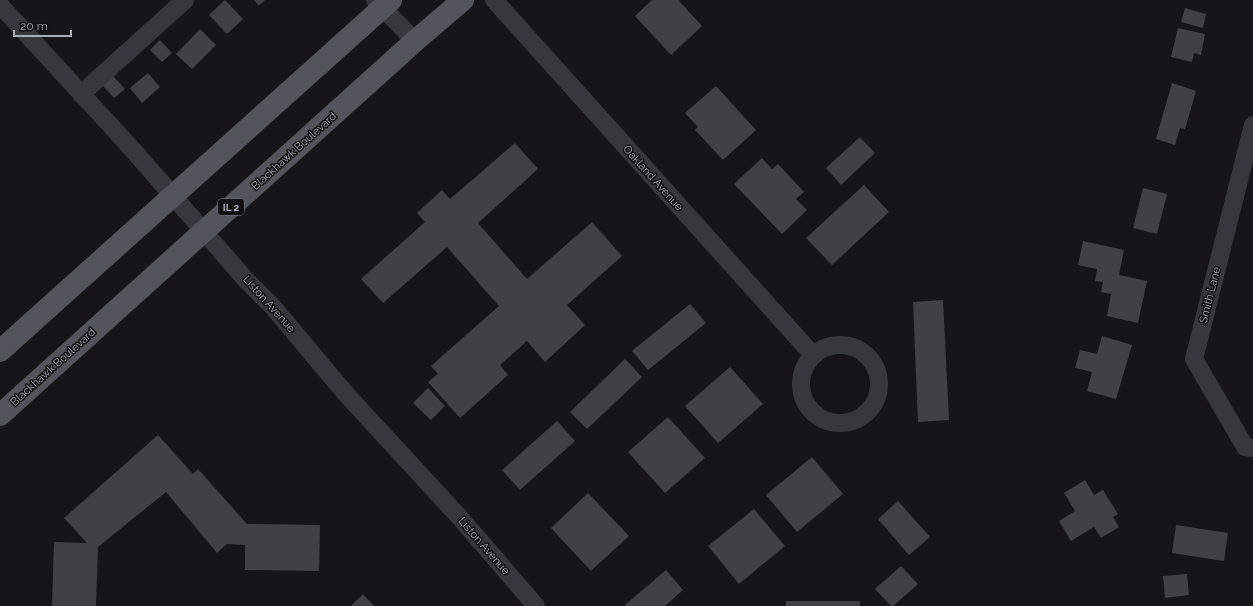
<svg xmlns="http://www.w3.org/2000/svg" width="1253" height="606" font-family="Raleway,sans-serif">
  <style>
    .building { fill: #404145 }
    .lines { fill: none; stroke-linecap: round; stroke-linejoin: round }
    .minor { stroke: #37383d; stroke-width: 18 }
    .major { stroke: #53555c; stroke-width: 22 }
    .labels { text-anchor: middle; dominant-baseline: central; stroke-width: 3; stroke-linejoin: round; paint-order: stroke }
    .shield { fill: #111113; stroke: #7b7e86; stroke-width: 1 }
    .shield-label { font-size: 10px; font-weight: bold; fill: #a8adb8 }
    .street-label { font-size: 11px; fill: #a8adb8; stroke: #111113 }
  </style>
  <rect width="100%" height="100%" fill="#161618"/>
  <!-- building -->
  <g class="building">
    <polygon points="225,0 243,19 227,34 209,15"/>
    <polygon points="254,0 265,0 259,6"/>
    <polygon points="652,0 680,0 679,1 702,26 671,55 635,16"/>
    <polygon points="1185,8 1206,14 1203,28 1181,22"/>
    <polygon points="1178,28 1205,34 1201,55 1194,53 1192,62 1171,57"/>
    <polygon points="200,29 216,45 192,69 176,54"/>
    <polygon points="160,40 172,53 162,62 150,50"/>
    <polygon points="148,73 160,87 142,103 130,88"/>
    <polygon points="113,76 125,89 114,98 102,85"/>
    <polygon points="1172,83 1196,91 1185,129 1180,128 1175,145 1156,139"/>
    <polygon points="716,86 756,130 723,160 695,130 698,127 685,113"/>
    <polygon points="860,137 875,153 841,185 826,168"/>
    <polygon points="515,143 538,169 478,223 527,279 592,222 622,256 567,305 585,325 545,362 527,341 500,365 508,375 460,418 428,382 438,374 431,366 499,306 447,247 383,303 361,279 425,222 417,213 442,190 450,199"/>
    <polygon points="762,158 772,169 778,164 804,192 796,199 807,210 782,234 734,184"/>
    <polygon points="864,185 889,212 832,265 806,238"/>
    <polygon points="1143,188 1167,194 1157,234 1133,228"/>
    <polygon points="1083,241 1124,250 1119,275 1147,281 1138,323 1107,316 1111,294 1101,292 1103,282 1095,281 1097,269 1078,265"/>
    <polygon points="943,300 949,420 918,422 913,302"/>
    <polygon points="690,304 706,323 648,370 632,351"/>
    <polygon points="1102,336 1132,345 1116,399 1087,391 1092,372 1075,368 1080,350 1097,354"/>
    <polygon points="625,359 642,377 587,429 570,412"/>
    <polygon points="730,367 763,404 718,443 685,406"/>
    <polygon points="428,388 445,406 431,420 413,403"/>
    <polygon points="668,417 705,458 665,493 628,452"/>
    <polygon points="557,421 575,441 520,490 502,470"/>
    <polygon points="158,435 193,474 198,469 247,524 320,525 319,571 245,570 245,545 227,544 217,553 166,492 98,547 96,606 52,606 54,542 87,543 64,518"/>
    <polygon points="812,457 843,494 797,532 766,495"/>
    <polygon points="1085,480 1094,495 1103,490 1118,514 1113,517 1119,527 1101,538 1094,527 1071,541 1059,521 1075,511 1064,493"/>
    <polygon points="588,493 629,536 591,571 551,528"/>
    <polygon points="898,501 930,537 909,555 878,519"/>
    <polygon points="754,509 785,546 739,584 708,546"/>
    <polygon points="1176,525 1228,533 1224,561 1172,553"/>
    <polygon points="901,566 918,584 893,606 891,606 875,589"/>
    <polygon points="666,570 683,590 665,606 626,606 625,605"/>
    <polygon points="1187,574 1189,595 1165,598 1163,576"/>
    <polygon points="363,594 374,606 351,606"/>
    <rect x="786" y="601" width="74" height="5"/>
  </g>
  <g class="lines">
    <!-- minor -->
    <g class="minor">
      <polyline points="375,0 415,41"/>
      <polyline points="494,0 813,355"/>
      <polyline points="0,5 133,150 246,280 273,307 346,394 462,520 536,606"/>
      <polyline points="81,94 185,0"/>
      <polyline points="1253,125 1194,359 1245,447 1253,448"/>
      <circle cx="840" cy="384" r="39"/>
    </g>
    <!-- major -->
    <g class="major">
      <polyline points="0,351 391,0"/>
      <polyline points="0,415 415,41 463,0"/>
    </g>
  </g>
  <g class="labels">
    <!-- shield labels -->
    <rect class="shield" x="218" y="199" width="26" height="16" rx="3"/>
    <g class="shield-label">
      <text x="231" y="207">IL 2</text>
    </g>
    <!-- street labels -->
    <g class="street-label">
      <text transform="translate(294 151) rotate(-42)">Blackhawk Boulevard</text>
      <text transform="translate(653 178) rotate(48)">Oakland Avenue</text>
      <text transform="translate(1210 295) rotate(-76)">Smith Lane</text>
      <text transform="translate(269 304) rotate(48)">Liston Avenue</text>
      <text transform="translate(53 367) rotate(-42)">Blackhawk Boulevard</text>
      <text transform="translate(484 546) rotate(49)">Liston Avenue</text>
    </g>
  </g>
  <!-- scale -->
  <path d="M14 30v6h57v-6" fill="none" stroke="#a8adb8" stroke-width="2"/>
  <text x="20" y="30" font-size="12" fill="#a8adb8" stroke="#111113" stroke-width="3" paint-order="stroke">20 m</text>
</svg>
